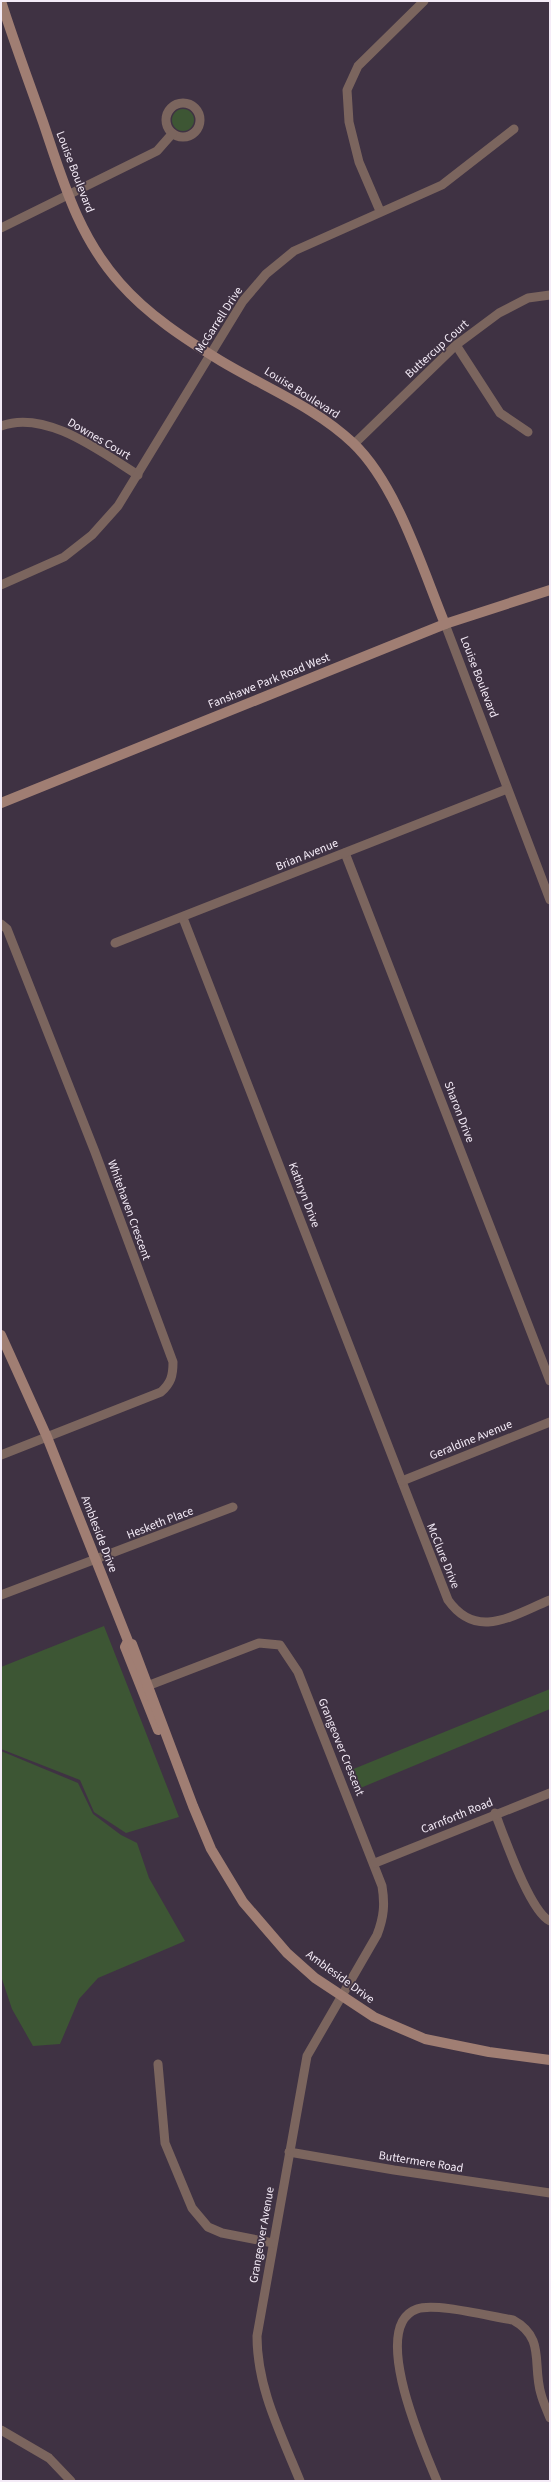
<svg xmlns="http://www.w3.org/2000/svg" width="551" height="2482" font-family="'Source Sans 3',sans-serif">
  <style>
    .green { fill: #3d5634 }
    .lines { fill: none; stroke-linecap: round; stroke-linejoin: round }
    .street { stroke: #7b655e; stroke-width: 9 }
    .secondary { stroke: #a07e73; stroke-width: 10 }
    .labels { text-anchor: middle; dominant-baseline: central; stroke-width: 3.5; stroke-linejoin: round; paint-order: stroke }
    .street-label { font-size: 12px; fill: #f4ebf7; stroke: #3f3243 }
  </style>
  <rect width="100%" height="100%" fill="#3f3243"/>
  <!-- green -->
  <g class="green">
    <circle cx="183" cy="120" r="11"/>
    <polygon points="104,1626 179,1817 126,1833 94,1812 80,1780 1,1749 1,1667"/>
    <polygon points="550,1689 550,1709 358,1789 351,1770"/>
    <polygon points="1,1751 78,1783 93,1814 121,1835 137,1843 149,1878 185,1941 98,1978 79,1999 60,2044 33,2046 12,2009 1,1976"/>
  </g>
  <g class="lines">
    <!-- street -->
    <g class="street">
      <circle cx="183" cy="120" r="17"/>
      <polyline points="380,211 359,162 349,122 347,90 358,66 424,1"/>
      <polyline points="1,228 157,151 172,134"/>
      <polyline points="456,345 500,413 528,432"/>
      <path d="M1 426C46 409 101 452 138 475"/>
      <polyline points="354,444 456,345 499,313 528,298 550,295"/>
      <polyline points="1,585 64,557 92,535 118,506 243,301 266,274 294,251 442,185 514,129"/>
      <polyline points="445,624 550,900"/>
      <polyline points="345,853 550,1381"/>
      <path d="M183 918 448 1600C477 1641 513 1615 550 1600"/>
      <path d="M1 924 7 929 95 1152 173 1362C173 1376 171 1383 161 1392L1 1455"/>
      <polyline points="115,943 507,789"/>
      <polyline points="402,1481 550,1422"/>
      <polyline points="1,1595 233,1507"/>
      <path d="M142 1688 259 1643 280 1645 298 1672 382 1886C385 1904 384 1917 377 1935L307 2056 257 2336C257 2388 281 2434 300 2481"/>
      <path d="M495 1813C504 1836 530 1912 550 1921"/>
      <polyline points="375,1863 550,1793"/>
      <polyline points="158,2064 165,2143 192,2208 208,2227 222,2233 273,2243"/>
      <polyline points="289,2152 394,2170 550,2193"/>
      <polyline points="1,2430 49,2458 71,2481"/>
      <path d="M437 2481C425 2451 368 2326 417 2309 435 2302 492 2317 513 2320 546 2338 532 2364 541 2394 543 2402 547 2410 550 2418"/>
    </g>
    <!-- secondary -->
    <g class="secondary">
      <path d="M1 1C14 42 29 82 43 122 63 181 78 236 120 283 148 315 185 339 221 361 266 388 315 407 353 443 397 485 422 568 445 624"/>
      <polyline points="1,803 445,624 550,590"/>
      <polyline points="1,1335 47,1437 128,1641 125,1647 158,1730"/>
      <polyline points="132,1644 193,1806 211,1849 243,1902 287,1953 315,1978 374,2017 425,2039 489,2052 550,2060"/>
    </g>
  </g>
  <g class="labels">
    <!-- street labels -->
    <g class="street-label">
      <text transform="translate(75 172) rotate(69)">Louise Boulevard</text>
      <text transform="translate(219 320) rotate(-57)">McGarrell Drive</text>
      <text transform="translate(437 349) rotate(-42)">Buttercup Court</text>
      <text transform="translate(302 393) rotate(32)">Louise Boulevard</text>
      <text transform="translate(99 439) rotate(30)">Downes Court</text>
      <text transform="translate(479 677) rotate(69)">Louise Boulevard</text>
      <text transform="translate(269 681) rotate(-22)">Fanshawe Park Road West</text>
      <text transform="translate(307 855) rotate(-22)">Brian Avenue</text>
      <text transform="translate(459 1112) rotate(69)">Sharon Drive</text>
      <text transform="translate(304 1195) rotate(69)">Kathryn Drive</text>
      <text transform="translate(129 1210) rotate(70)">Whitehaven Crescent</text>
      <text transform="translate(471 1440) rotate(-22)">Geraldine Avenue</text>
      <text transform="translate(160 1523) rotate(-21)">Hesketh Place</text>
      <text transform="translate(99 1534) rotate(69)">Ambleside Drive</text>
      <text transform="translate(443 1556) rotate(68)">McClure Drive</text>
      <text transform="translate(341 1747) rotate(68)">Grangeover Crescent</text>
      <text transform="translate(457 1816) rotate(-22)">Carnforth Road</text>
      <text transform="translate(340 1977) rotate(36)">Ambleside Drive</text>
      <text transform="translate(421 2162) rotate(9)">Buttermere Road</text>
      <text transform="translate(262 2235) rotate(-80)">Grangeover Avenue</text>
    </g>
  </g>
  <!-- border -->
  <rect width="551" height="2482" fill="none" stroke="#f4ebf7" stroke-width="4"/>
</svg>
